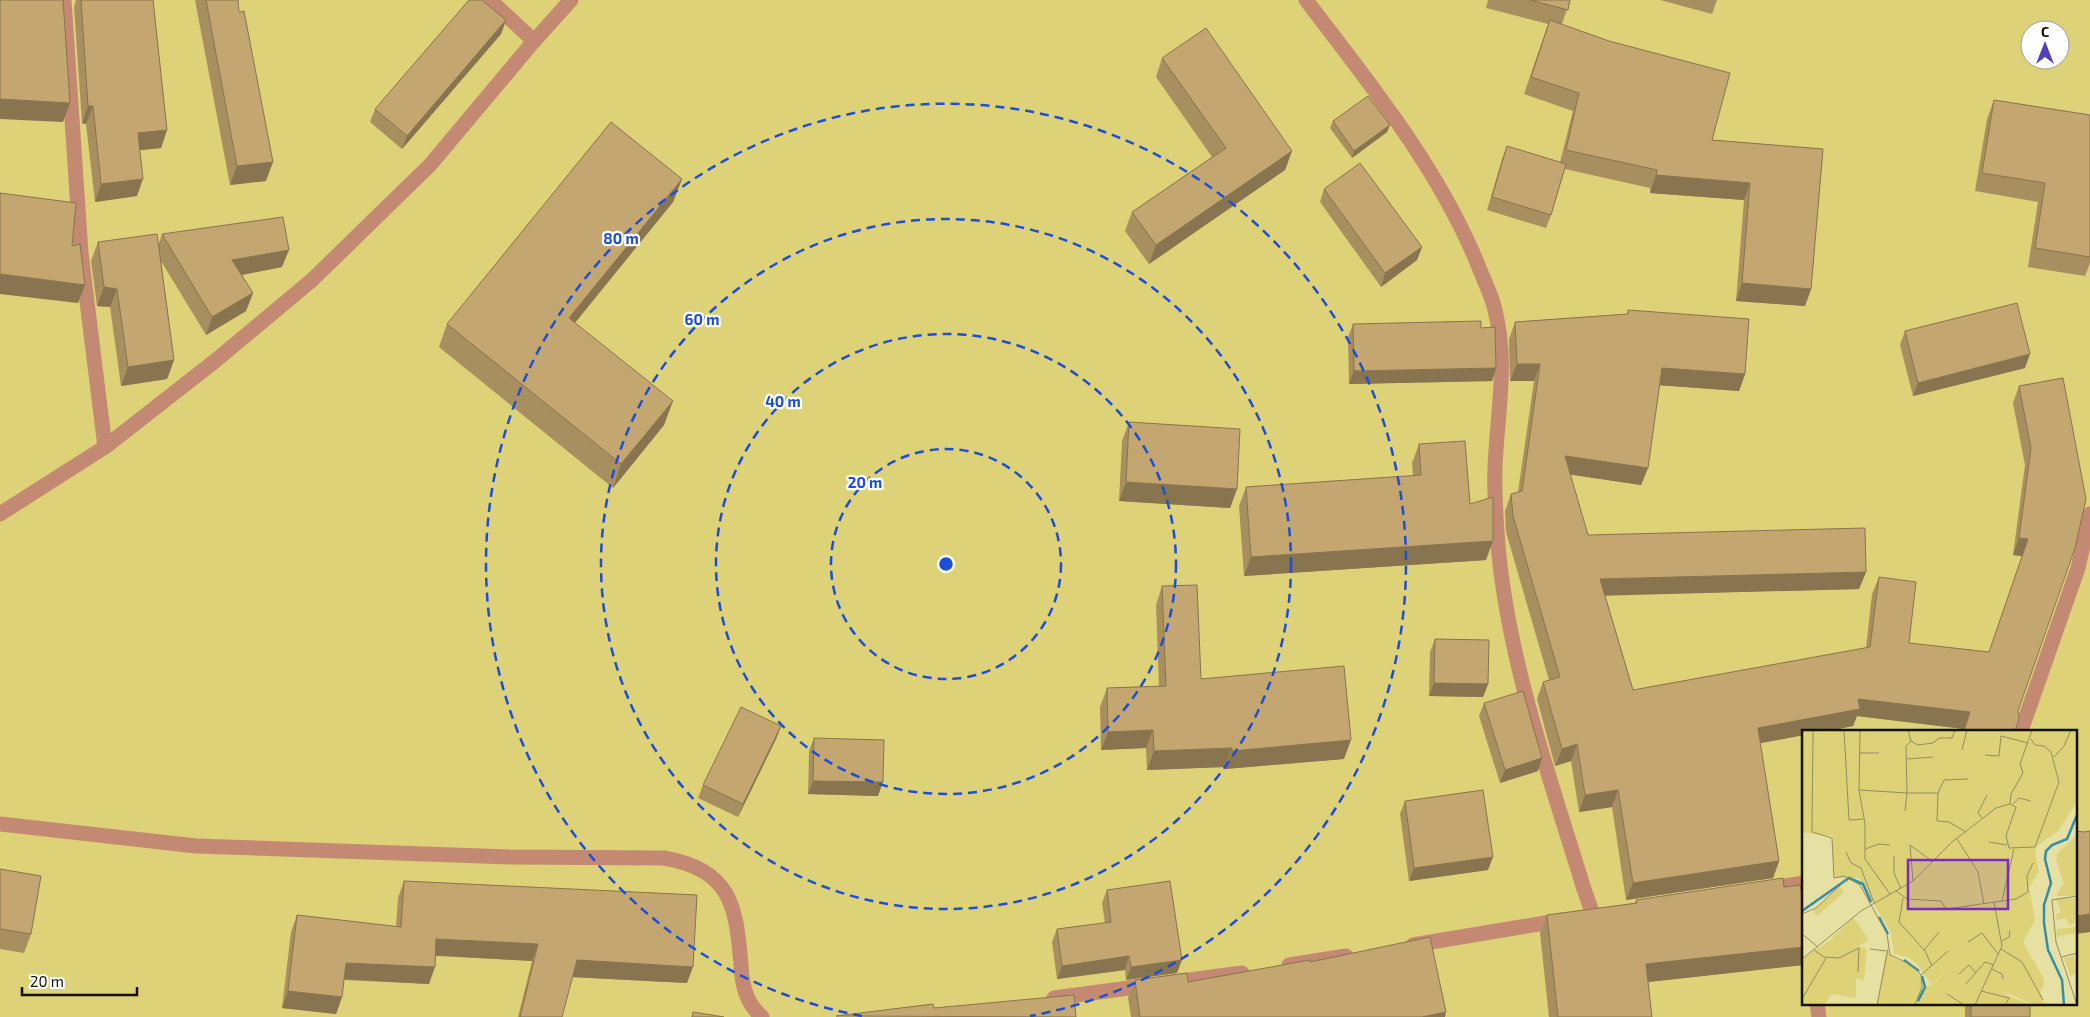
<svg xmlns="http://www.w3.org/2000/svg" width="2090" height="1017" font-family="'Exo 2',sans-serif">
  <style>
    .green { fill: #ddd277; fill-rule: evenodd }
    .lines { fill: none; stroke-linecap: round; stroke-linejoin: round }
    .minor { stroke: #c48972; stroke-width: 15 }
    .wall { fill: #a88f60 }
    .shaded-wall { fill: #88744e }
    .building { fill: #c3a670; stroke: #88744e }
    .ring { fill: none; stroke: #1d4ed8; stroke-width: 2.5; stroke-dasharray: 9 6 }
    .inset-river { fill: none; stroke: #348da9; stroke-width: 2.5 }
    .inset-road { fill: none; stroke: #938d62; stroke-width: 1 }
    .view { fill: #7b2cbf; fill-opacity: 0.15; stroke: #7b2cbf; stroke-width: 2.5 }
    .inset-edge { fill: none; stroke: #141100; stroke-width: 2.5 }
    .centre { fill: #1d4ed8; stroke: #fefefe; stroke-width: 2.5 }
    .ring-label { font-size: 15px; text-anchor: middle; font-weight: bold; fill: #1d4ed8; stroke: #fefefe; stroke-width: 4.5; stroke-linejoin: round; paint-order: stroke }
  </style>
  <rect width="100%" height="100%" fill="#e7e0a3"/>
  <!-- green -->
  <path class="green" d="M0 0H2090V1017H0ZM2030 30H2060V60H2030ZM1804 731H2076V1003H1804Z"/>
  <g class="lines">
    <!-- minor -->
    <g class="minor">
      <polyline points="64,0 81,253 105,447"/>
      <polyline points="490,0 534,41"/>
      <path d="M1306 0C1370 84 1438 167 1478 265 1483 278 1490 292 1494 306 1509 362 1497 412 1495 468 1494 493 1496 519 1498 545 1508 661 1550 778 1584 889L1593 915"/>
      <polyline points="0,514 105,447 215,361 312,280 430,165 534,41 571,0"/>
      <polyline points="2021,731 2078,568 2090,514"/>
      <path d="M0 824 196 846 510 857 664 858C731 870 736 905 741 965 742 985 746 1003 762 1017"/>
      <polyline points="1766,889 1804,883"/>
      <polyline points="1413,945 1563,920"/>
      <polyline points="1289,965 1346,956"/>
      <polyline points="1054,998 1242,973"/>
      <polyline points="1817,1003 1819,1017"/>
    </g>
  </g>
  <!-- wall -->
  <g class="wall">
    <polygon points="76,0 153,0 167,130 161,148 140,150 137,196 95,202 86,124 82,123 74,7"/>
    <polygon points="195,0 238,0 239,12 266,181 230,185"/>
    <polygon points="1488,0 1570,0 1562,24 1712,140 1823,149 1811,289 1805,306 1736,301 1744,200 1650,193 1650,188 1565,169 1551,215 1546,228 1487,210 1502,159 1507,146 1560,162 1573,111 1524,94 1548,24 1486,8"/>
    <polygon points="1660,0 1717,0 1712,14"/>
    <polygon points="506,20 501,34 402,149 370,122 375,109"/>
    <polygon points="1162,58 1292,151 1285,170 1149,264 1125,231 1132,212 1212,157 1156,77"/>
    <polygon points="1994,100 2090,115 2090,263 2085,276 2028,267 2038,202 1975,191 1987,119"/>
    <polygon points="1333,121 1390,125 1387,132 1352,158 1330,128"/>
    <polygon points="682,179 673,202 575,323 664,425 613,488 439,347 447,324"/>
    <polygon points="1324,189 1422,247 1417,260 1381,287 1320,202"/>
    <polygon points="162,234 282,267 242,275 253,293 246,311 206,335 161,261 174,360 167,379 121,386 110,307 97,306 91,261 98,242 159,243"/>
    <polygon points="1628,310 1745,374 1739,391 1659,385 1648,468 1641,485 1570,474 1588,535 1866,572 1859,589 1605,595 1633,690 1866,648 1872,594 1879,577 1909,643 1989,652 2022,556 2013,555 2025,465 2013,403 2019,386 2063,378 2015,731 1963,731 1964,729 1857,716 1853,726 1828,731 1804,731 1804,735 1760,743 1779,861 1773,878 1626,900 1612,807 1579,812 1571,761 1555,766 1537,699 1543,682 1549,680 1506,532 1505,511 1511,494 1518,492 1534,381 1510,381 1509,339 1515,322 1627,314"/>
    <polygon points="1353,324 1481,328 1496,368 1492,381 1349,384 1348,337"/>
    <polygon points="1905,331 2025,368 1913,396 1900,345"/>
    <polygon points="1129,422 1237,489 1230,508 1119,501 1122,441"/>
    <polygon points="1419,444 1470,504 1486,560 1244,576 1239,506 1246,487 1413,476 1412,463"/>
    <polygon points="1162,586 1201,679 1344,759 1225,769 1225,767 1147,770 1146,748 1101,750 1100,707 1107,688 1159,686 1156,605"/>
    <polygon points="1435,639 1488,684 1483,697 1429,696 1430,652"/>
    <polygon points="1484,703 1538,771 1500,783 1479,716"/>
    <polygon points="781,726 776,739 738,817 698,798 703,785"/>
    <polygon points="814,738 878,796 808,794 809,751"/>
    <polygon points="1405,801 1488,870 1409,881 1400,814"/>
    <polygon points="0,869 31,934 24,953 0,949"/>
    <polygon points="404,881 687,983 572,977 562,1017 518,1017 532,961 435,956 429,984 344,980 342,997 336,1014 282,1008 291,932 297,915 396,927 398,898"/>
    <polygon points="1784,887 1803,965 1648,982 1652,1017 1549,1017 1540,933 1547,915 1635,903 1636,900"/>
    <polygon points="1107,890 1177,973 1126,980 1125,970 1057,979 1052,942 1057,929 1105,923 1102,903"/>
    <polygon points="1310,962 1445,1017 1131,1017 1128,998 1135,980 1188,982"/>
    <rect x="1965" y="1003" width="65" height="14"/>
  </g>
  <!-- shaded-wall -->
  <g class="shaded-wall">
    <polygon points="506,20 501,34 402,149 407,136"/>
    <polygon points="0,99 70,103 63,122 0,119"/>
    <polygon points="88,106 93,106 86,124 82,123"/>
    <polygon points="1390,125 1387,132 1352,158 1354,151"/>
    <polygon points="167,130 161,148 132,151 138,133"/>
    <polygon points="1292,151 1285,170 1149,264 1156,245"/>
    <polygon points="273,162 266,181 230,185 237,166"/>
    <polygon points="1656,175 1750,183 1744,200 1650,193"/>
    <polygon points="143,179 137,196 95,202 101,184"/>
    <polygon points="682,179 673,202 560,341 569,318"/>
    <polygon points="1422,247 1417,260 1381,287 1385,273"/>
    <polygon points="289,250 282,267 226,278 232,260"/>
    <polygon points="0,274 85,285 78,303 0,294"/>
    <polygon points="1742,283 1811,289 1805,306 1736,301"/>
    <polygon points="104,287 117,289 110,307 97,306"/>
    <polygon points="253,293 246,311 206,335 212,317"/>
    <polygon points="2030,354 2025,368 1913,396 1918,383"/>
    <polygon points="174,360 167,379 121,386 128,367"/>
    <polygon points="1517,364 1540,364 1534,381 1510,381"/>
    <polygon points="1496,368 1492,381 1349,384 1354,371"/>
    <polygon points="1662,368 1745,374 1739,391 1656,385"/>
    <polygon points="673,401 664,425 613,488 621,464"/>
    <polygon points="1565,456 1648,468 1641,485 1559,473"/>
    <polygon points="1126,482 1237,489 1230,508 1119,501"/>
    <polygon points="2019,538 2028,539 2022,556 2013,555"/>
    <polygon points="1493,541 1486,560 1244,576 1251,557"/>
    <polygon points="1866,572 1859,589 1594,596 1600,579"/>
    <polygon points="1434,683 1488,684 1483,697 1429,696"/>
    <polygon points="1858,699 1970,712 1964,729 1857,716 1853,726 1828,731 1804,731 1804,735 1751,745 1758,728"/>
    <polygon points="781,726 776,739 738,817 743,804"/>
    <polygon points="1153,730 1146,748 1101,750 1108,732"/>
    <polygon points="1351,740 1344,759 1225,769 1232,751"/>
    <polygon points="1577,744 1571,761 1555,766 1562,749"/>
    <polygon points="1232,748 1225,767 1147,770 1154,751"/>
    <polygon points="1542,758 1538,771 1500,783 1505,770"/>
    <polygon points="813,781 883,782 878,796 808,794"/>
    <polygon points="1618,790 1612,807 1579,812 1585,795"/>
    <polygon points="1493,857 1488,870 1409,881 1414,868"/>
    <polygon points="1779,861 1773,878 1626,900 1633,883"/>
    <polygon points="2090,914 2090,932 2076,934 2076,916"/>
    <polygon points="436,939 538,944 532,961 430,955"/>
    <polygon points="1804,947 1804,963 1803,965 1639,983 1646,964"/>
    <polygon points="1129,956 1125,970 1057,979 1062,966"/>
    <polygon points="577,960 693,967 687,983 571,977"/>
    <polygon points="1182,960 1177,973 1126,980 1131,967"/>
    <polygon points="346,963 435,967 429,984 340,979"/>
    <polygon points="288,991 342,997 336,1014 282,1008"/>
    <polygon points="1446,1012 1445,1017 1422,1017"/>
  </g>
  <!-- building -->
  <g class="building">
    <polygon points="0,0 63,0 70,103 0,99"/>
    <polygon points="81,0 153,0 167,130 138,133 143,179 101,184 93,106 88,106"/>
    <polygon points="206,0 238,0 239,12 244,11 273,162 237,166"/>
    <polygon points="469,0 482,0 506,20 407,136 375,109"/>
    <polygon points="1530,0 1570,0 1568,10"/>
    <polygon points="1550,20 1609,41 1730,73 1712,140 1823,149 1811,289 1742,283 1750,183 1656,175 1657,170 1566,150 1579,93 1531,77"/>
    <polygon points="1206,28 1292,151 1156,245 1132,212 1226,148 1162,58"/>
    <polygon points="1368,96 1390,125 1354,151 1333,121"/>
    <polygon points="1994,100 2090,115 2090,257 2035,248 2045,183 1982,173"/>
    <polygon points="611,122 682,179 569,318 673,401 621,464 447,324"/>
    <polygon points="1507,146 1566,164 1551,215 1492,197"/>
    <polygon points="1360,163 1422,247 1385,273 1324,189"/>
    <polygon points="0,193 76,203 72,246 80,244 85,285 0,274"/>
    <polygon points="283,217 289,250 232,260 253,293 212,317 162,234"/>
    <polygon points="157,234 174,360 128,367 117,289 104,287 98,242"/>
    <polygon points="2017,303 2030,354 1918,383 1905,331"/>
    <polygon points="1628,310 1749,319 1745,374 1662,368 1648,468 1565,456 1588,535 1865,528 1866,572 1600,579 1633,690 1870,647 1879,577 1916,582 1909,643 1989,652 2028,539 2019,538 2031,448 2019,386 2063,378 2086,499 2075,548 2018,711 2019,719 2015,731 1964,731 1970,712 1858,699 1860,709 1758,728 1779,861 1633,883 1618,790 1585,795 1577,744 1562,749 1543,682 1560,677 1513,516 1511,494 1522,491 1540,364 1517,364 1515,322 1628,314"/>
    <polygon points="1481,321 1481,328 1495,327 1496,368 1354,371 1353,324"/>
    <polygon points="1129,422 1240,429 1237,489 1126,482"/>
    <polygon points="1465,441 1470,504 1493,497 1493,541 1251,557 1246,487 1421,475 1419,444"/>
    <polygon points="1197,585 1201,679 1344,666 1351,740 1232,751 1232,748 1154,751 1153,730 1108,732 1107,688 1166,686 1162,586"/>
    <polygon points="1435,639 1489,640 1488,684 1434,683"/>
    <polygon points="1523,691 1542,758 1505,770 1484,703"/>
    <polygon points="741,707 781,726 743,804 703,785"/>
    <polygon points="814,738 884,740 883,782 813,781"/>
    <polygon points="1483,790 1493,857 1414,868 1405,801"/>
    <polygon points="2076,831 2084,832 2090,831 2090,914 2076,916"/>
    <polygon points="0,869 41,876 31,934 0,929"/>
    <polygon points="1783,878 1784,887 1800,885 1802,896 1804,899 1804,947 1646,964 1652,1017 1558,1017 1547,915 1637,903 1636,900"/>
    <polygon points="404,881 697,895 693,967 577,960 562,1017 520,1017 538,944 436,939 435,967 346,963 342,997 288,991 297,915 401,927"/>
    <polygon points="1170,881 1182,960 1131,967 1129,956 1062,966 1057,929 1111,922 1107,890"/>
    <polygon points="1430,937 1446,1012 1422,1017 1140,1017 1135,980 1187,973 1188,982 1310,960 1310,962"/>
    <polygon points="1074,995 1076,1017 836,1016 933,1004 934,1008"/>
    <rect x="1971" y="1003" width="59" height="14"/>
    <polygon points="693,1012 724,1017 692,1017"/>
  </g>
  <!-- distance rings -->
  <g class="ring">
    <circle cx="946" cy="564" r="115"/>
    <circle cx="946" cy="564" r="230"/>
    <circle cx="946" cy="564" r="345"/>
    <path d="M862 1016A460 460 0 1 1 1030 1016"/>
  </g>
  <!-- overview -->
  <g transform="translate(1802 730)">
    <rect width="275" height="275" fill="#e7e0a3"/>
    <path d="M0 0H275V72L256 101 235 116 233 123 237 142 227 157 233 190 221 212 242 249V255L238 261 243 275 228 273 201 261 207 266 228 274 233 275H75L84 220 92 229 107 233 119 247 120 262 123 257 129 255 155 234 129 254 116 235 107 228 92 224 89 203 57 148H32L30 106 0 102ZM275 104V166H256L254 164 262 154 254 129 256 123ZM38 157 42 162 15 186 11 181ZM254 168H275V192L267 195 264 188 255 190 254 184 259 183ZM51 187 67 210 56 216 65 219 62 250 54 248V268L30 264 22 275H0V228L27 211ZM275 197 273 203 254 207 255 199ZM272 226 275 244 268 246 262 228Z" fill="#ddd277"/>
    <path class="inset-river" d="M0 181 47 148 61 154 69 172M77 187 86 204M102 230 117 241M116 271 123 257 120 246M262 275 260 250 246 220 242 193V175L249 153 243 129 244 121 250 115 265 109 275 85"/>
    <path class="inset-road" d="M11 0 10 102 30 108 32 148 42 146 58 155 85 204 88 225 110 235 119 245 120 257 113 275M42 0 47 90 61 89M106 0 109 11 116 15 131 13 137 8H150L153 0M109 11 104 16 105 63H136L142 50 166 49M160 20 165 0M57 23H77M183 25 197 26 199 6 226 13M252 27 262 16 269 0M105 29 131 27M57 60 58 0M136 63 135 91 147 92 164 102M208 74 209 64 221 43 218 34 230 0M211 74 217 68 229 71M180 88 176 83 185 65M155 109 176 142 182 174M187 112 205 115M63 119 77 114 88 115M44 122 49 133 59 138 72 173M92 126V143L99 159M111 151 108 115 131 132M94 161 105 169 139 171 144 179 214 169 226 162 225 146 231 133M88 164 63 129V94L57 60 105 63 103 81M101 168 97 192 123 221 130 236M200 171 212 119M0 184 14 178 45 149M0 204 16 217M200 211 207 207 208 200M166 212 180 203 196 224M68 219 84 221M199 219 220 232 241 270M12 220 22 227 37 228 57 218 56 242M122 220 137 202M260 227 275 223M0 229 59 181 111 151 150 112 194 78 208 74 214 77 204 106 207 118 233 117 257 52 249 22 242 16 233 15 229 9M190 239 200 244 201 249M157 244 167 235 174 243M119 245 146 221M164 254 183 232 192 235M179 261 207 268 203 275M145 264 162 275M0 269 24 228M75 275 86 219M173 275 200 216 192 172M275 275 254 212 250 170 275 166"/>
    <path class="view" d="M106 130H206V179H106Z"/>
    <rect width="275" height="275" class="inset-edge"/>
  </g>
  <circle cx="946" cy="564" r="8" class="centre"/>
  <g class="ring-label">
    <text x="621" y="244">80 m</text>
    <text x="702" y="325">60 m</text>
    <text x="783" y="407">40 m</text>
    <text x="865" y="488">20 m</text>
  </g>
  <!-- north arrow -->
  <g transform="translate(2045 45)"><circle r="24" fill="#fefefe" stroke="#a09f98"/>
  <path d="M0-4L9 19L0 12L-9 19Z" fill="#4f41b8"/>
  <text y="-8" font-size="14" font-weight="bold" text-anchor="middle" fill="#141100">С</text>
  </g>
  <!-- scale -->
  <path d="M22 987v8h115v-8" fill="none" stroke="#141100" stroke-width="2.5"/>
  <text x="30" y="987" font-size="15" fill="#141100" stroke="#fefefe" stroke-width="4" paint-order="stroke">20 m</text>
</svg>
